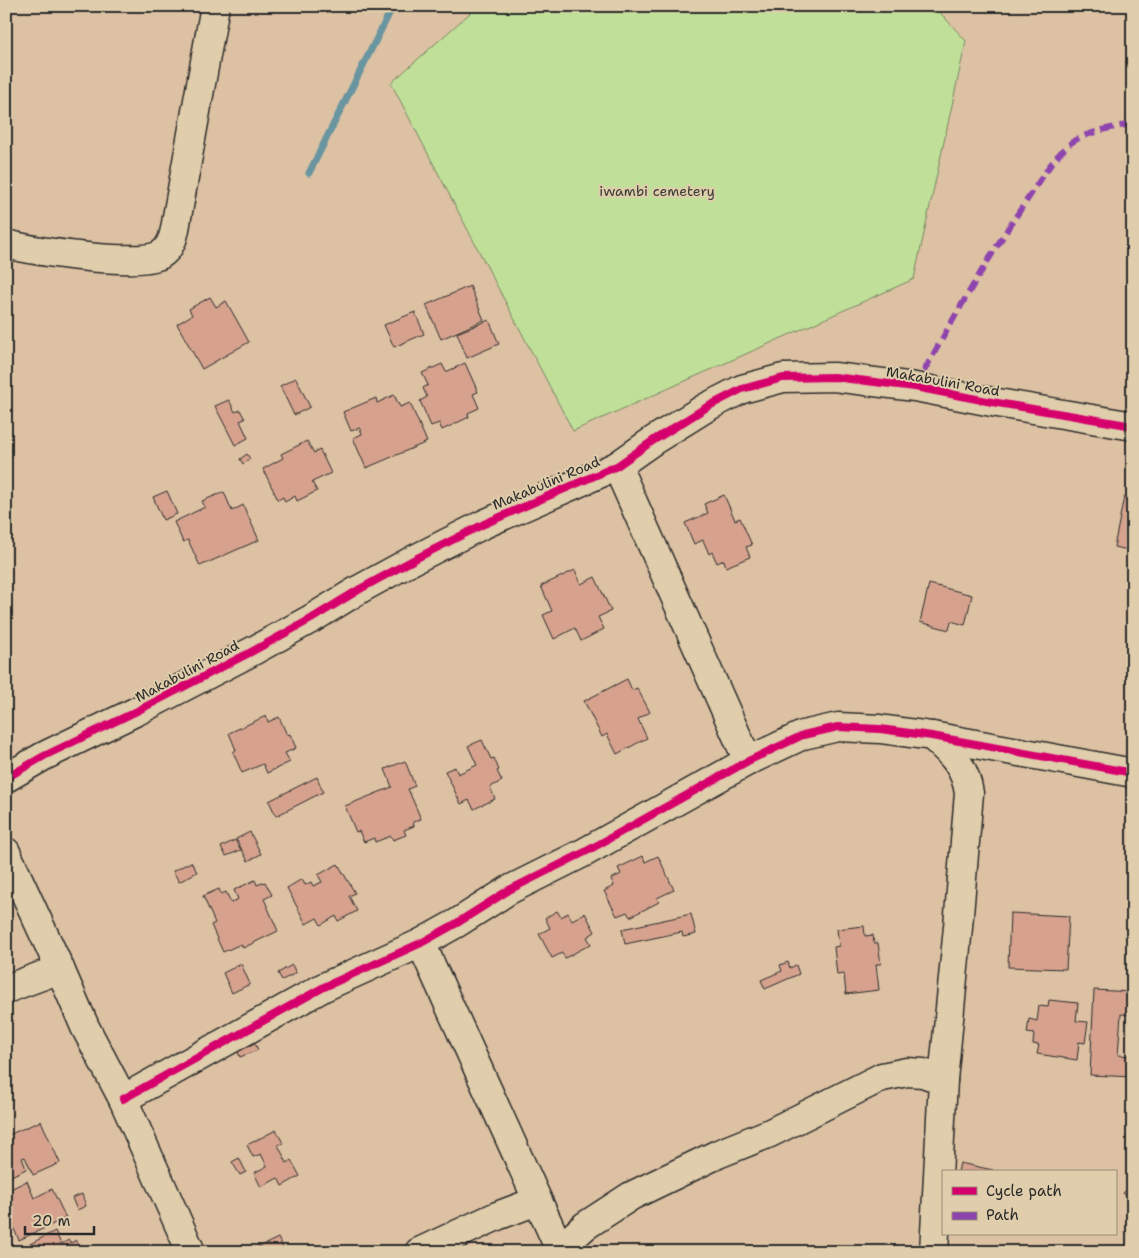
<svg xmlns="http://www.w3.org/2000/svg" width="1139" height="1258" font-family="'Shantell Sans',sans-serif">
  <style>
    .green { fill: #c0e099; stroke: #768662 }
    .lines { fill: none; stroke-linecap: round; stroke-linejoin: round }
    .stream { stroke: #6795a0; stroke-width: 7 }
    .building { fill: #d6a28e; stroke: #2b2b2b }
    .street-casing { stroke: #2b2b2b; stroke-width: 31 }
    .street { stroke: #dfcdab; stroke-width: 28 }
    .quiet { stroke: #8e44ad; stroke-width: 6; stroke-dasharray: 12 6; stroke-linecap: butt }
    .cycleway-casing { stroke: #dfcdab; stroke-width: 11 }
    .cycleway { stroke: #d6006c; stroke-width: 8 }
    .labels { text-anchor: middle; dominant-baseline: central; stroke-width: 4; stroke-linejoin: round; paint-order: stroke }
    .park-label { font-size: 14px; fill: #3a3d36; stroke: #dfcdab }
    .street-label { font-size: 14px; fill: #2b2b2b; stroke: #dfcdab }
  </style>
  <rect width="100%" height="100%" fill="#ddc1a3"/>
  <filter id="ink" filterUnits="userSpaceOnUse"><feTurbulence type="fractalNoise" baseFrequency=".02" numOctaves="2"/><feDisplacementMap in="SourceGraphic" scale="10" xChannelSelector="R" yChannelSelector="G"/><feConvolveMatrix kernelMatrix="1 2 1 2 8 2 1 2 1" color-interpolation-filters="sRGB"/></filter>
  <g filter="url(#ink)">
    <!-- green -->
    <polygon class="green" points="478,6 934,6 966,41 914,279 573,431 391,83"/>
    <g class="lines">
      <!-- stream -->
      <polyline class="stream" points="309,173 393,6"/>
    </g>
    <!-- building -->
    <g class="building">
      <polygon points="470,286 484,320 441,339 426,305"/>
      <polygon points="210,297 216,307 226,301 249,342 202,369 177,324 192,315 189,309"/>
      <polygon points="415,312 424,334 394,347 384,325"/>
      <polygon points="489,320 499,344 467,358 457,333"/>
      <polygon points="465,363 478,392 473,394 479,408 468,413 469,417 442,430 439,423 431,426 420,401 427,397 423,388 428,385 422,373 442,364 446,372"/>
      <polygon points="296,378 310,407 294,415 280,386"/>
      <polygon points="394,395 400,407 410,403 427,442 366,468 353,438 362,434 360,428 351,431 343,412 376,398 377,403"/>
      <polygon points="229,400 235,412 240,410 245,419 240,421 248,438 235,445 215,406"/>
      <polygon points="307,441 314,453 320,450 331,473 312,482 317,491 297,501 295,496 285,502 283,497 278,500 263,469 283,458 281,454"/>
      <polygon points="247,454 250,459 243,464 240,459"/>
      <polygon points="167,491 177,514 163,520 153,497"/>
      <polygon points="224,492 232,511 243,505 259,540 200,566 188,540 183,542 174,522 205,507 202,501"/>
      <polygon points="724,495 735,520 740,518 752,545 746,547 750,557 726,567 724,560 717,563 712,552 709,554 703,540 694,544 685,523 708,513 704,504"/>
      <polygon points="1124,497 1133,499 1133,551 1114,547"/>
      <polygon points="575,570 581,584 595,577 611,611 598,617 604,629 581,641 575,628 554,639 543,615 552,611 541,586"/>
      <polygon points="929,584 972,595 965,625 951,621 949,630 920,622"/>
      <polygon points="627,679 632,690 637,688 650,712 638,719 647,738 617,754 607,734 602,737 584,701"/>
      <polygon points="266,716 268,722 279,717 287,735 290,734 296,748 285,753 290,762 267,773 263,764 242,773 233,752 236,750 229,733"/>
      <polygon points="482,740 491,759 494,758 499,770 497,771 502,781 490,787 495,799 474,809 469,800 461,804 445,771 455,767 458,774 477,765 468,746"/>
      <polygon points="405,761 415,786 408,789 421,819 413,822 414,826 404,830 406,835 393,840 391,836 375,842 374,838 364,842 359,831 356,832 345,806 392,787 385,769"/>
      <polygon points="317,777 323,792 276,816 269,801"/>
      <polygon points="250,832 261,854 248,861 236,839"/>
      <polygon points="235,840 241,850 226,856 221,847"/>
      <polygon points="643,856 645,862 658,856 674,890 657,898 659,902 630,917 627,912 617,916 604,891 614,886 611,879 621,874 618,868"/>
      <polygon points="191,862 197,872 179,882 173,871"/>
      <polygon points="338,864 355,893 349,896 357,911 338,921 336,916 321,925 317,918 306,924 287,888 302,879 305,885 311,882 313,886 322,882 318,875"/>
      <polygon points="255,880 257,885 265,882 272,895 264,899 278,931 243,948 241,944 223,952 211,925 215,923 203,896 219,889 221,894 226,892 231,903 238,899 234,890"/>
      <polygon points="557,911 561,917 568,913 572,920 585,913 595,932 587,937 591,944 565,958 562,953 552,958 539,934 550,928 545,918"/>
      <polygon points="1010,913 1069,916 1066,969 1008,967"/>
      <polygon points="691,914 696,934 683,937 682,932 625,944 622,929"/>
      <polygon points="864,926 865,936 873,935 874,943 878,943 881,964 876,964 879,990 846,994 844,974 837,975 834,947 839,946 837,929"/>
      <polygon points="788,962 790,968 796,965 799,974 765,989 761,980 782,971 780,965"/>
      <polygon points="241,964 250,984 232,993 223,973"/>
      <polygon points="292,965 296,973 282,980 278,973"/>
      <polygon points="1094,990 1133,992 1133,1015 1121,1014 1118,1055 1133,1056 1133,1077 1090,1075"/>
      <polygon points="1049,1000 1078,1003 1076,1021 1088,1022 1085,1043 1079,1042 1077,1060 1037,1054 1039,1045 1033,1044 1034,1034 1027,1033 1029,1019 1037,1021 1039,1006 1048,1007"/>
      <polygon points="253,1039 258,1050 240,1057 235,1045"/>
      <polygon points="41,1121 60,1163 33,1175 25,1157 22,1158 26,1169 7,1178 6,1136"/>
      <polygon points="276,1130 283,1143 278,1145 287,1163 291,1160 300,1176 282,1186 278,1178 261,1187 254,1173 267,1166 261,1154 253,1157 247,1145"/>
      <polygon points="239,1158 246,1172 240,1175 232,1162"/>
      <polygon points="960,1163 993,1170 993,1172 958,1172"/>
      <polygon points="27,1181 34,1198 52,1189 66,1218 19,1240 6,1211 6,1191"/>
      <polygon points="1133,1184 1133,1203 1123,1193"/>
      <polygon points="82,1194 86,1206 77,1210 72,1198"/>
      <polygon points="55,1231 61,1244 69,1240 71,1243 76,1240 82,1252 32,1252 28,1245"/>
      <polygon points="278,1238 285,1252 252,1252 251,1251"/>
    </g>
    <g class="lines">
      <defs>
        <g id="street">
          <path d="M6 244C34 251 136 267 160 255 173 247 175 231 177 217L215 6"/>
          <polyline points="617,466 748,761"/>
          <path d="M932 736C952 754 965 766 969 793L958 927 943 1080 934 1252"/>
          <polyline points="6,778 44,756 137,711 251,652 311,619 360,589 415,559 484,524 617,466 654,440 707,407 742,389 783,378 834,377 915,387 992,402 1133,426"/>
          <polyline points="6,852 60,969 85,1027 123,1099 191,1252"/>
          <polyline points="421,943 561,1252"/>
          <polyline points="6,989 60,969"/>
          <polyline points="123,1099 324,987 421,943 457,923 509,890 585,852 748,761 803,735 838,727 880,729 932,736 1133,773"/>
          <polyline points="419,1252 497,1216 537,1201"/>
          <polyline points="563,1252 573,1237 585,1226 631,1196 718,1154 770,1133 882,1077 907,1072 923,1073 943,1080"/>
        </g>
      </defs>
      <!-- street casing -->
      <use href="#street" class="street-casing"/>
      <!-- street -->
      <use href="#street" class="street"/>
      <!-- quiet -->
      <path class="quiet" d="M915 387C951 323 986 260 1027 200 1040 181 1053 157 1071 143 1083 133 1117 126 1133 124"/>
      <defs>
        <g id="cycleway">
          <polyline points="6,778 44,756 137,711 251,652 311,619 360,589 415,559 484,524 617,466 654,440 707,407 742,389 783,378 834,377 915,387 992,402 1133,426"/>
          <polyline points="123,1099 324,987 421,943 457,923 509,890 585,852 748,761 803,735 838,727 880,729 932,736 1133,773"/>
        </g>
      </defs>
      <!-- cycleway casing -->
      <use href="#cycleway" class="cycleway-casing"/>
      <!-- cycleway -->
      <use href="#cycleway" class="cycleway"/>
    </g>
  </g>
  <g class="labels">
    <!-- park labels -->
    <g class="park-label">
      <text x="657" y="191">iwambi cemetery</text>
    </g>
    <!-- street labels -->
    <g class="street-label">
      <text transform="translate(943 381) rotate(10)">Makabulini Road</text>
      <text transform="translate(546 483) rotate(-23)">Makabulini Road</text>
      <text transform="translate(187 671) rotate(-28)">Makabulini Road</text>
    </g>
  </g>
  <!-- margin -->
  <rect width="1139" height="1258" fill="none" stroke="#dfcdab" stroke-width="25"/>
  <rect x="12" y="12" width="1114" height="1233" fill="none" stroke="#2b2b2b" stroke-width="2" filter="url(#ink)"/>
  <!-- legend -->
  <rect x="942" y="1170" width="175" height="65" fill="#dfcdab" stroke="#978c78"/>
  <rect x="952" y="1187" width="25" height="8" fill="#d6006c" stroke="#978c78"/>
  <text x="986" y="1196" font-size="15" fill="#2b2b2b">Cycle path</text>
  <rect x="952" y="1212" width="25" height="8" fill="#8e44ad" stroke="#978c78"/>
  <text x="986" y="1220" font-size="15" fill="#2b2b2b">Path</text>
  <!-- scale -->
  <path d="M25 1226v8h69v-8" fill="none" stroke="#2b2b2b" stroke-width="2.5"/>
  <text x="32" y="1226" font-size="15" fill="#2b2b2b" stroke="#dfcdab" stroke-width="4" paint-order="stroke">20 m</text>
</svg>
